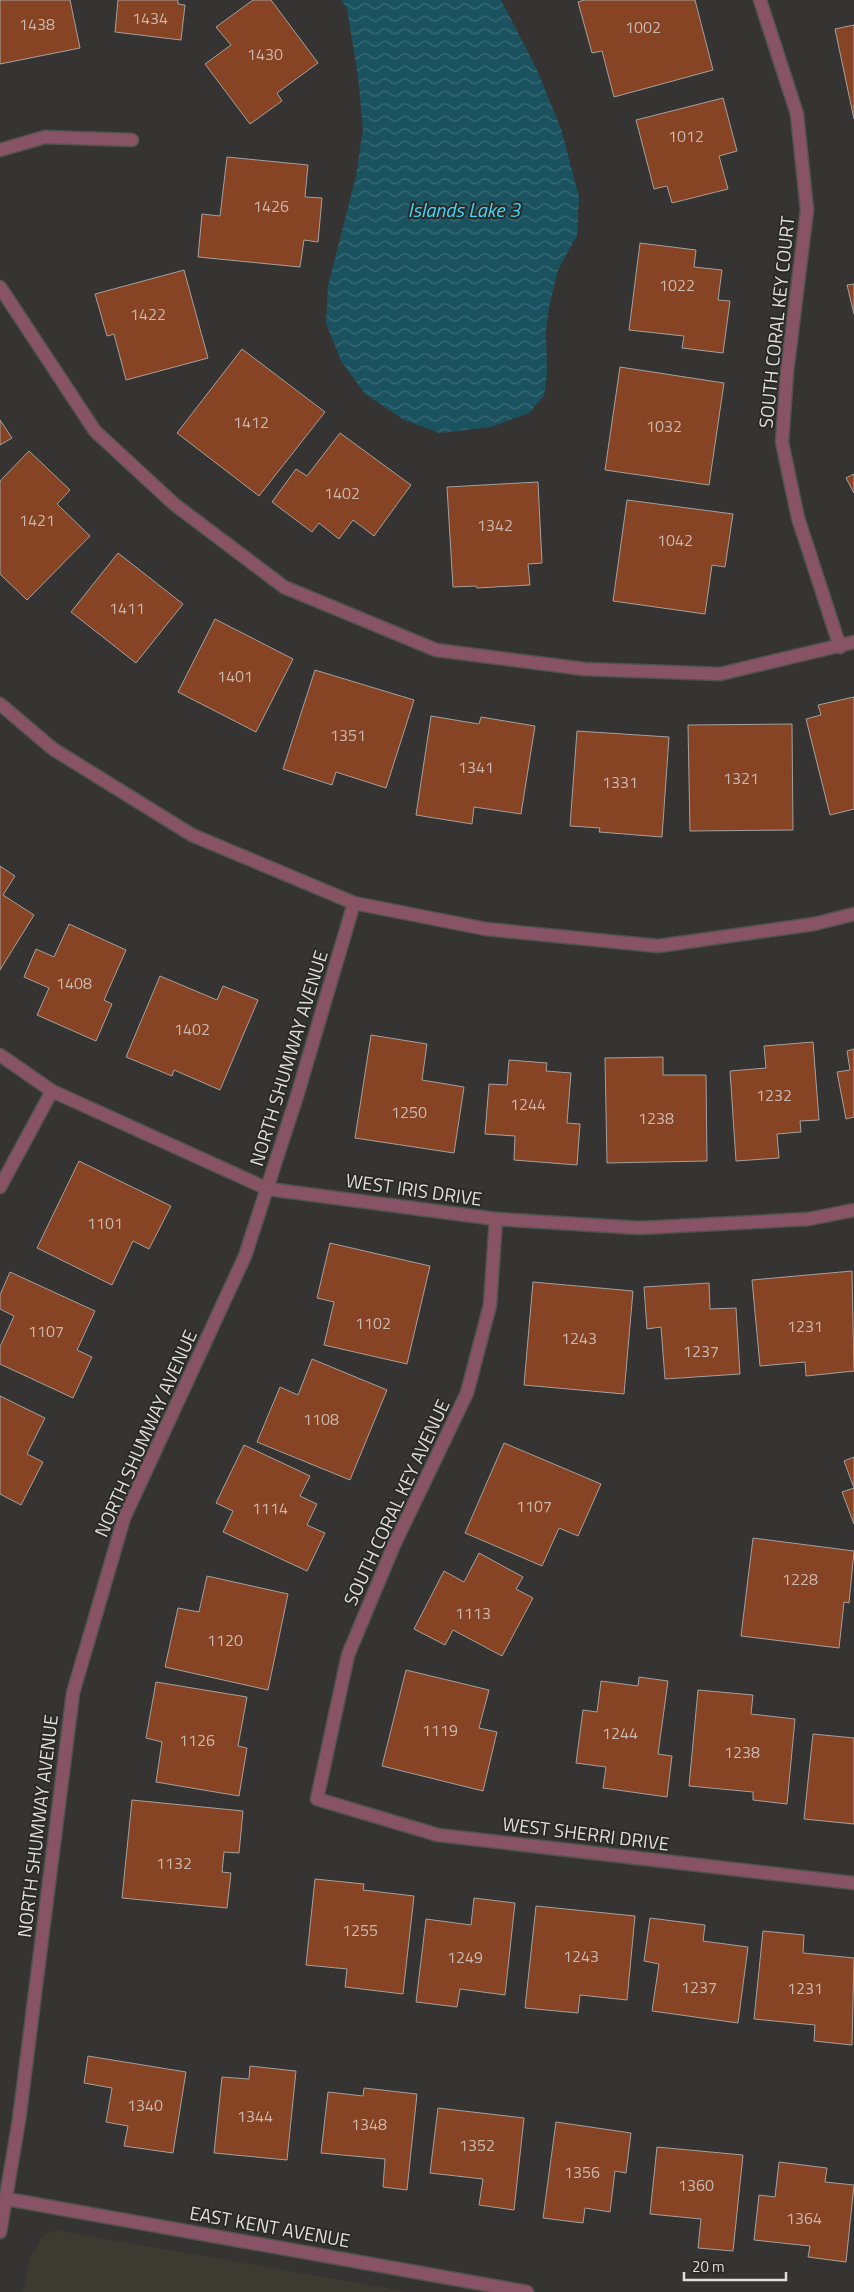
<svg xmlns="http://www.w3.org/2000/svg" width="854" height="2292" font-family="'Titillium Web',sans-serif">
  <style>
    .built { fill: #3c3a31 }
    .water { fill: url(#water-waves) }
    .building { fill: #874424; stroke: #a4a09f }
    .lines { fill: none; stroke-linecap: round; stroke-linejoin: round }
    .minor-casing { stroke: #535351; stroke-width: 15 }
    .minor { stroke: #875365; stroke-width: 12 }
    .labels { text-anchor: middle; dominant-baseline: central; stroke-width: 4; stroke-linejoin: round; paint-order: stroke }
    .number-label { font-size: 16px; fill: #c8b8ae }
    .street-label { font-size: 19px; fill: #dededc; stroke: #2b2a28 }
    .water-label { font-size: 20px; font-style: italic; fill: #3ed9fa; stroke: #2b2a28 }
  </style>
  <defs>
    <pattern id="water-waves" width="16" height="10" patternUnits="userSpaceOnUse" patternTransform="scale(1.25)"><rect width="16" height="10" fill="#1a535f"/><path d="M0 5q4-4 8 0t8 0" fill="none" stroke="#3b6b75"/></pattern>
  </defs>
  <rect width="100%" height="100%" fill="#353432"/>
  <!-- built -->
  <polygon class="built" points="55,2230 409,2292 23,2292 30,2259 41,2238"/>
  <!-- water -->
  <polygon class="water" points="341,0 501,0 537,70 561,129 579,197 577,235 558,270 549,307 546,331 547,375 544,396 529,413 491,427 440,433 404,420 365,394 341,361 326,323 328,286 356,176 363,129 358,76 347,9"/>
  <!-- building -->
  <g class="building">
    <polygon points="0,0 70,0 80,48 0,64"/>
    <polygon points="118,0 178,0 178,4 185,5 181,40 115,32"/>
    <polygon points="253,0 271,0 318,63 277,93 282,101 250,124 205,64 231,45 216,27"/>
    <polygon points="584,0 695,0 713,70 614,97 602,51 592,53 578,2"/>
    <polygon points="854,25 854,119 835,29"/>
    <polygon points="723,98 737,151 719,156 728,189 672,203 667,186 654,189 636,120"/>
    <polygon points="227,157 308,165 305,197 322,198 318,242 304,240 300,267 198,257 202,214 220,216"/>
    <polygon points="640,243 696,250 694,267 722,270 718,300 730,301 723,353 682,348 684,336 629,330"/>
    <polygon points="184,270 208,358 126,380 114,334 107,336 95,294"/>
    <polygon points="854,284 854,314 847,285"/>
    <polygon points="242,349 325,412 259,496 177,433"/>
    <polygon points="620,367 724,383 709,485 605,470"/>
    <polygon points="0,420 12,438 0,445"/>
    <polygon points="340,433 411,485 374,536 353,520 339,539 319,523 312,532 272,502 296,469 307,476"/>
    <polygon points="29,451 70,490 57,504 90,536 27,600 0,574 0,481"/>
    <polygon points="854,474 854,493 846,478"/>
    <polygon points="538,482 542,563 528,564 530,585 477,588 476,586 453,587 447,487"/>
    <polygon points="627,500 733,514 725,567 712,565 705,614 613,601"/>
    <polygon points="118,553 183,604 136,663 71,612"/>
    <polygon points="215,619 293,659 256,732 178,692"/>
    <polygon points="315,670 414,700 386,788 336,772 332,785 283,769"/>
    <polygon points="854,697 854,809 830,815 806,719 821,715 818,705"/>
    <polygon points="431,716 479,724 481,717 535,726 521,814 474,807 472,824 416,815"/>
    <polygon points="792,724 793,830 690,831 688,725"/>
    <polygon points="577,731 669,737 662,837 599,832 600,828 570,826"/>
    <polygon points="0,866 15,876 3,895 34,915 0,970"/>
    <polygon points="69,924 126,950 104,1000 112,1004 96,1041 37,1015 49,988 24,977 36,949 54,957"/>
    <polygon points="160,976 217,1000 223,986 258,1000 220,1090 174,1070 172,1076 126,1057"/>
    <polygon points="371,1035 427,1044 422,1080 464,1087 454,1153 355,1138"/>
    <polygon points="813,1042 819,1120 800,1121 801,1132 777,1134 779,1158 736,1161 730,1071 766,1068 764,1046"/>
    <polygon points="854,1049 854,1117 846,1119 837,1072 850,1070 847,1051"/>
    <polygon points="663,1057 663,1075 706,1075 707,1161 607,1163 605,1058"/>
    <polygon points="509,1060 547,1063 546,1071 571,1073 567,1123 580,1124 577,1165 514,1160 515,1136 485,1134 489,1084 507,1085"/>
    <polygon points="79,1161 171,1206 149,1249 133,1241 112,1285 37,1248"/>
    <polygon points="330,1243 430,1266 407,1364 324,1345 334,1302 317,1298"/>
    <polygon points="852,1271 854,1371 806,1376 805,1362 760,1366 752,1280"/>
    <polygon points="10,1272 95,1311 77,1350 92,1357 73,1398 0,1364 0,1347 14,1316 0,1309 0,1295"/>
    <polygon points="533,1282 633,1291 624,1394 524,1385"/>
    <polygon points="709,1283 710,1309 736,1308 740,1374 665,1379 661,1327 647,1329 644,1287"/>
    <polygon points="312,1359 387,1390 350,1480 257,1442 280,1387 298,1395"/>
    <polygon points="0,1396 45,1418 27,1454 43,1462 21,1505 0,1494"/>
    <polygon points="504,1443 601,1484 578,1536 559,1528 542,1566 465,1533"/>
    <polygon points="244,1445 310,1476 300,1496 317,1504 307,1525 325,1533 307,1571 223,1532 233,1511 216,1503"/>
    <polygon points="854,1457 854,1488 844,1461"/>
    <polygon points="854,1488 854,1524 842,1492"/>
    <polygon points="753,1538 854,1551 849,1603 844,1602 839,1648 741,1636"/>
    <polygon points="479,1553 523,1577 516,1589 533,1598 502,1656 453,1630 445,1645 414,1629 444,1571 464,1582"/>
    <polygon points="207,1576 288,1594 268,1690 165,1667 178,1608 199,1612"/>
    <polygon points="406,1670 489,1690 479,1728 497,1732 483,1791 382,1766"/>
    <polygon points="639,1677 668,1681 658,1754 672,1756 667,1797 603,1788 606,1767 576,1763 583,1710 597,1712 601,1681 638,1686"/>
    <polygon points="156,1682 247,1697 238,1746 247,1748 239,1796 156,1782 162,1742 146,1738"/>
    <polygon points="698,1690 753,1695 751,1714 795,1719 787,1804 753,1800 753,1792 689,1786"/>
    <polygon points="813,1734 854,1738 854,1824 804,1819"/>
    <polygon points="132,1800 243,1811 239,1853 224,1852 222,1872 231,1873 227,1908 122,1898"/>
    <polygon points="315,1879 364,1884 363,1890 414,1896 403,1994 345,1987 347,1969 306,1965"/>
    <polygon points="474,1898 515,1903 505,1995 460,1989 457,2007 416,2002 426,1919 471,1925"/>
    <polygon points="536,1906 635,1916 627,2000 580,1995 578,2013 525,2008"/>
    <polygon points="650,1918 705,1925 703,1941 748,1947 738,2023 652,2011 659,1964 644,1961"/>
    <polygon points="763,1931 804,1935 803,1953 854,1958 852,2045 814,2041 815,2025 754,2019"/>
    <polygon points="88,2056 186,2072 173,2153 124,2146 128,2126 106,2122 112,2088 84,2083"/>
    <polygon points="250,2066 296,2071 287,2160 214,2153 222,2077 249,2079"/>
    <polygon points="364,2088 417,2094 407,2190 383,2187 385,2159 321,2153 328,2092 363,2096"/>
    <polygon points="438,2108 524,2118 514,2210 479,2205 483,2179 430,2173"/>
    <polygon points="556,2122 631,2133 626,2173 615,2171 610,2212 585,2208 583,2223 543,2218"/>
    <polygon points="657,2147 743,2155 733,2251 698,2248 701,2219 650,2214"/>
    <polygon points="779,2162 827,2168 825,2182 854,2185 846,2262 808,2257 810,2246 754,2240 759,2195 775,2197"/>
  </g>
  <g class="lines">
    <defs>
      <g id="minor">
        <polyline points="760,0 797,114 807,210 787,372 782,442 798,518 840,647"/>
        <polyline points="0,150 45,137 132,140"/>
        <polyline points="0,287 95,431 174,504 284,587 436,650 584,669 720,674 854,642"/>
        <polyline points="0,704 53,749 192,835 354,903 486,929 658,946 814,924 854,914"/>
        <polyline points="0,1055 52,1091 268,1189 496,1219 640,1228 809,1219 854,1210"/>
        <polyline points="0,1187 52,1091"/>
        <polyline points="496,1219 490,1305 467,1393 394,1545 348,1655 317,1799 438,1835 854,1883"/>
        <polyline points="7,2199 527,2292"/>
        <polyline points="0,2232 19,2120 73,1693 124,1518 245,1256 297,1096 354,903"/>
      </g>
    </defs>
    <!-- minor casing -->
    <use href="#minor" class="minor-casing"/>
    <!-- minor -->
    <use href="#minor" class="minor"/>
  </g>
  <g class="labels">
    <!-- number labels -->
    <g class="number-label">
      <text x="150" y="18">1434</text>
      <text x="37" y="24">1438</text>
      <text x="643" y="27">1002</text>
      <text x="265" y="54">1430</text>
      <text x="686" y="136">1012</text>
      <text x="271" y="206">1426</text>
      <text x="677" y="285">1022</text>
      <text x="148" y="314">1422</text>
      <text x="251" y="422">1412</text>
      <text x="664" y="426">1032</text>
      <text x="342" y="493">1402</text>
      <text x="37" y="520">1421</text>
      <text x="495" y="525">1342</text>
      <text x="675" y="540">1042</text>
      <text x="127" y="608">1411</text>
      <text x="235" y="676">1401</text>
      <text x="348" y="735">1351</text>
      <text x="476" y="767">1341</text>
      <text x="741" y="778">1321</text>
      <text x="620" y="782">1331</text>
      <text x="74" y="983">1408</text>
      <text x="192" y="1029">1402</text>
      <text x="774" y="1095">1232</text>
      <text x="528" y="1104">1244</text>
      <text x="409" y="1112">1250</text>
      <text x="656" y="1118">1238</text>
      <text x="105" y="1223">1101</text>
      <text x="373" y="1323">1102</text>
      <text x="805" y="1326">1231</text>
      <text x="46" y="1331">1107</text>
      <text x="579" y="1338">1243</text>
      <text x="701" y="1351">1237</text>
      <text x="321" y="1419">1108</text>
      <text x="534" y="1506">1107</text>
      <text x="270" y="1508">1114</text>
      <text x="800" y="1579">1228</text>
      <text x="473" y="1613">1113</text>
      <text x="225" y="1640">1120</text>
      <text x="440" y="1730">1119</text>
      <text x="620" y="1733">1244</text>
      <text x="197" y="1740">1126</text>
      <text x="742" y="1752">1238</text>
      <text x="174" y="1863">1132</text>
      <text x="360" y="1930">1255</text>
      <text x="581" y="1956">1243</text>
      <text x="465" y="1957">1249</text>
      <text x="699" y="1987">1237</text>
      <text x="805" y="1988">1231</text>
      <text x="145" y="2105">1340</text>
      <text x="255" y="2116">1344</text>
      <text x="369" y="2124">1348</text>
      <text x="477" y="2145">1352</text>
      <text x="582" y="2172">1356</text>
      <text x="696" y="2185">1360</text>
      <text x="804" y="2218">1364</text>
    </g>
    <!-- street labels -->
    <g class="street-label">
      <text transform="translate(776 322) rotate(-84)">SOUTH CORAL KEY COURT</text>
      <text transform="translate(288 1058) rotate(-73)">NORTH SHUMWAY AVENUE</text>
      <text transform="translate(414 1189) rotate(8)">WEST IRIS DRIVE</text>
      <text transform="translate(145 1433) rotate(-66)">NORTH SHUMWAY AVENUE</text>
      <text transform="translate(396 1502) rotate(-65)">SOUTH CORAL KEY AVENUE</text>
      <text transform="translate(37 1826) rotate(-83)">NORTH SHUMWAY AVENUE</text>
      <text transform="translate(586 1833) rotate(7)">WEST SHERRI DRIVE</text>
      <text transform="translate(270 2226) rotate(10)">EAST KENT AVENUE</text>
    </g>
    <!-- water labels -->
    <g class="water-label">
      <text x="464" y="209">Islands Lake 3</text>
    </g>
  </g>
  <!-- scale -->
  <path d="M684 2272v8h102v-8" fill="none" stroke="#dededc" stroke-width="2.5"/>
  <text x="692" y="2272" font-size="15" fill="#dededc" stroke="#2b2a28" stroke-width="4" paint-order="stroke">20 m</text>
</svg>
